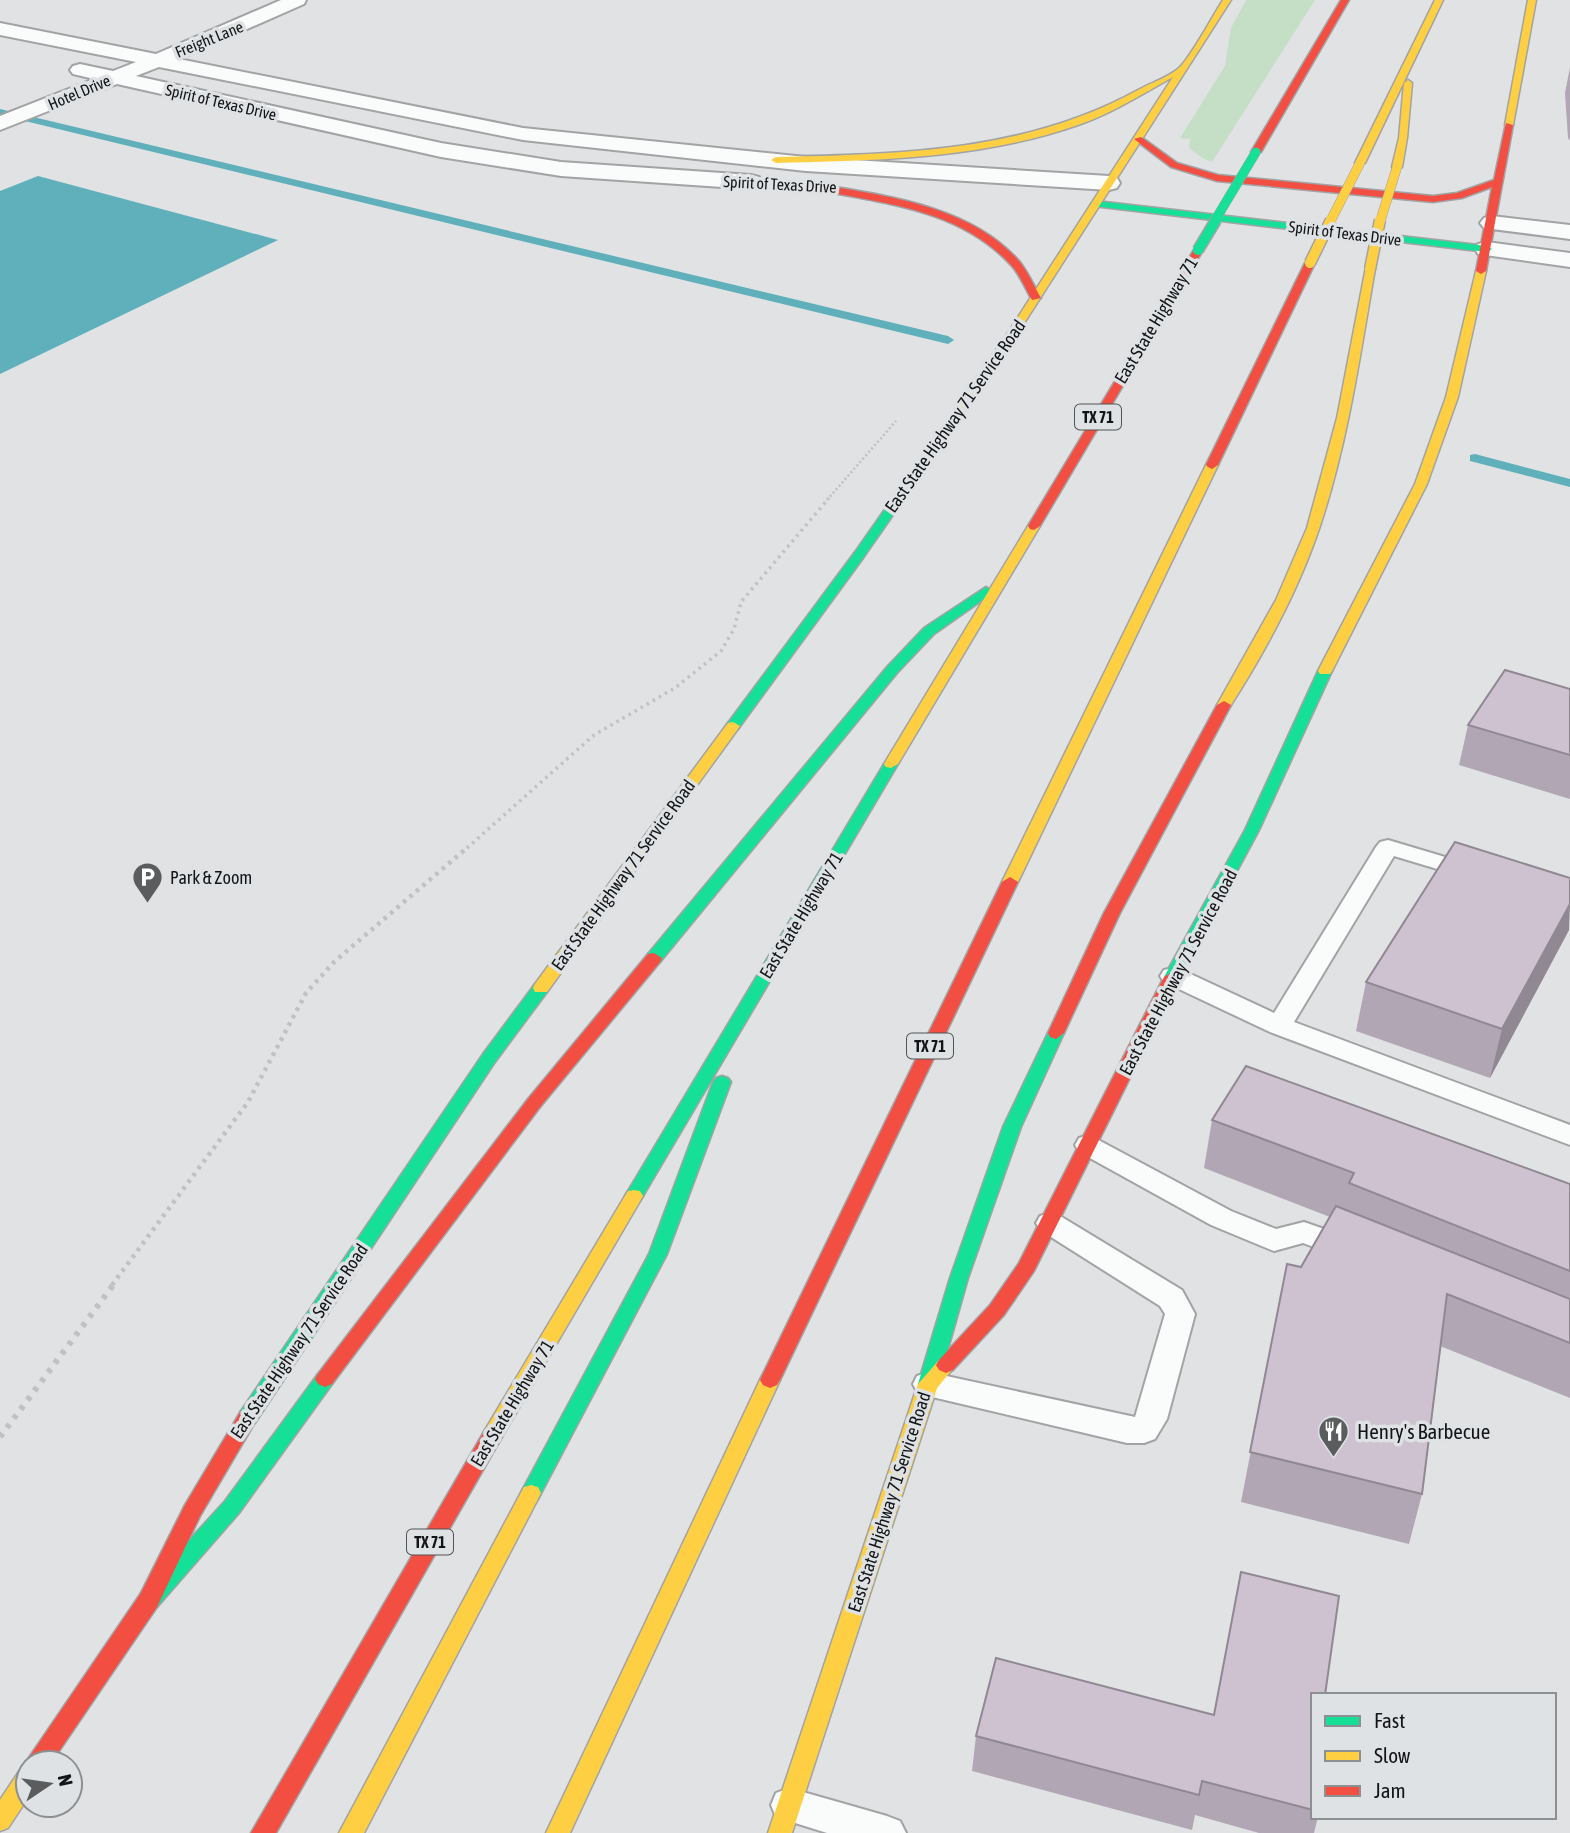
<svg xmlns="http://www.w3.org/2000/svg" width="1570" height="1833" font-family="'Asap Condensed',sans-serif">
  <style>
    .green { fill: #c4dfc5 }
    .water { fill: #5fb0bb }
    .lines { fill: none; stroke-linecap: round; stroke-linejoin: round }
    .stream { fill: #5fb0bb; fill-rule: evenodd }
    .lane-casing { stroke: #a2a3a5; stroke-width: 4 }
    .street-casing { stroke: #a2a3a5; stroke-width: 4 }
    .fast-casing { stroke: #a2a3a5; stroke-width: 3 }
    .slow-casing { stroke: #a2a3a5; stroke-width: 3 }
    .jam-casing { stroke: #a2a3a5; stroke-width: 3 }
    .path-far3 { stroke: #c1c1c2; stroke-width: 2.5; stroke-dasharray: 2 2.5; stroke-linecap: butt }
    .path-far2 { stroke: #c1c1c2; stroke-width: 3.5; stroke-dasharray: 2.5 4.5; stroke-linecap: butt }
    .path-far1 { stroke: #c1c1c2; stroke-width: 4.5; stroke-dasharray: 3.5 5; stroke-linecap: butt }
    .path { stroke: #c1c1c2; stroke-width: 6; stroke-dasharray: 4.5 7; stroke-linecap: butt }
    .lane { fill: #fafbfb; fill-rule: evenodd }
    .street { fill: #fafbfb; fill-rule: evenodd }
    .fast { fill: #16e098; fill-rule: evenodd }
    .slow { fill: #ffcf43; fill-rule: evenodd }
    .jam { fill: #f24e42; fill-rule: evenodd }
    .fast-bridge-far1-casing { stroke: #a2a3a5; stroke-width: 10; stroke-linecap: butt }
    .fast-bridge-casing { stroke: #a2a3a5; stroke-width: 13; stroke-linecap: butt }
    .slow-bridge-far1-casing { stroke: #a2a3a5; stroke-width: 10; stroke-linecap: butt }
    .slow-bridge-casing { stroke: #a2a3a5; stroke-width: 13; stroke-linecap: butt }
    .fast-bridge-far1 { stroke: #16e098; stroke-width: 9 }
    .fast-bridge { stroke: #16e098; stroke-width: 10 }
    .slow-bridge-far1 { stroke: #ffcf43; stroke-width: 9 }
    .slow-bridge { stroke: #ffcf43; stroke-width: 10 }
    .wall { fill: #b1a7b4 }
    .shaded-wall { fill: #908892 }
    .building { fill: #cec2d1; stroke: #908892; stroke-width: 2 }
    .labels { text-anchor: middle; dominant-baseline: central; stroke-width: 7; stroke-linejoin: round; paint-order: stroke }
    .far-street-label { font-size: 16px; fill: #131415; stroke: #dfe2e5 }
    .shield { fill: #dfe2e5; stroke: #505253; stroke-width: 2 }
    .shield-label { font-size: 16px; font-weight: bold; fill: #131415 }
    .street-label { font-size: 18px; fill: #131415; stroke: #dfe2e5 }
    .poi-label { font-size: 18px; fill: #131415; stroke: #dfe2e5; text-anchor: start }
    .near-poi-label { font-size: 21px; fill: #131415; stroke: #dfe2e5; text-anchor: start }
  </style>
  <rect width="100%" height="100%" fill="#e0e2e4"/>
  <!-- green -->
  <polygon class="green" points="1246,0 1315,0 1212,162 1202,158 1189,148 1190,139 1180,138 1225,66 1231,28"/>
  <!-- water -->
  <polygon class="water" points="38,176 278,240 0,374 0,191"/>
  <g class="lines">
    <!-- stream -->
    <g class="stream">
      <polygon points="0,109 948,336 954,340 948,344 0,115"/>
      <polygon points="1475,454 1570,479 1570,487 1470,461 1470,455"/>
    </g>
    <defs>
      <g id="lane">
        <polygon points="1388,840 1482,868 1486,873 1482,878 1474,880 1394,856 1294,1022 1570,1125 1570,1145 1270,1032 1164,982 1160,976 1164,970 1173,968 1182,970 1274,1013 1376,847 1380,842"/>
        <polygon points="1089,1135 1231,1211 1276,1229 1304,1222 1358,1241 1363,1249 1358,1257 1348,1260 1303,1243 1274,1251 1264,1247 1211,1225 1079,1152 1075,1145 1079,1138"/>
        <polygon points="1050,1213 1060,1216 1182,1290 1195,1314 1167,1419 1155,1439 1144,1443 1127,1443 928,1396 917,1392 913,1384 917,1376 928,1372 1135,1417 1165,1314 1160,1306 1040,1230 1036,1223 1040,1216"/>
        <polygon points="789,1788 887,1816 900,1821 906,1833 827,1833 776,1817 771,1805 776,1793"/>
      </g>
      <g id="street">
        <polygon points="281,0 306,0 304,4 179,59 523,128 806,157 1109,176 1117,178 1120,183 1117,188 1109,190 806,171 523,140 159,67 136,76 441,143 561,162 751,175 759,177 762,182 759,187 751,189 561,176 441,157 117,84 0,130 0,116 94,79 73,74 70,70 73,66 80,64 113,71 136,62 0,35 0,23 156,54"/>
        <polygon points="1492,216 1570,225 1570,239 1484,228 1480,223 1484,218"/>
        <polygon points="1487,242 1570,253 1570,267 1478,254 1475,249 1478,244"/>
      </g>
      <g id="fast">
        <polygon points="1096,201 1487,246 1492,249 1487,252 1093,206 1091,204"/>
        <polygon points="958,410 964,413 863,558 738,729 728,729 726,726 728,723 855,552 954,411"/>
        <polygon points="986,587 992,591 991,594 934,634 897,673 660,962 648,962 646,958 648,954 887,667 924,628"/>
        <polygon points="1325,667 1332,671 1259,830 1180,977 1172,982 1166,981 1164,977 1245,830 1318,671"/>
        <polygon points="891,760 898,764 640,1201 628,1201 625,1196 628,1191 884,764"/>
        <polygon points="541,983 547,984 549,988 547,992 495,1062 255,1423 248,1425 241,1423 238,1417 241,1411 483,1054 535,984"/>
        <polygon points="1056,1027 1064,1033 1021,1127 968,1278 938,1384 935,1389 928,1392 921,1389 918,1384 950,1278 1003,1127 1048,1033"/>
        <polygon points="722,1076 728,1078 731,1082 667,1254 538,1499 531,1501 524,1499 521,1493 524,1487 649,1254 713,1082 716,1078"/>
        <polygon points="325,1371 332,1374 335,1379 332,1384 239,1513 157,1607 149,1609 141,1607 138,1600 141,1593 225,1501 318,1374"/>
      </g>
      <g id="slow">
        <path d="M1223 0H1231L1021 328 962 415H954L952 413 1011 328 1173 77C1142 94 1111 114 1078 125 981 159 877 160 776 163L771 160 776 157C902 154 1025 152 1138 90 1150 83 1170 77 1180 67 1192 55 1212 17 1223 0Z"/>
        <polygon points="1435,0 1443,0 1365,163 1357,165 1355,163"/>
        <polygon points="1528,0 1536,0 1513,125 1509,128 1505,125"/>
        <polygon points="1408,80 1412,83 1407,138 1402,167 1397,170 1392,167 1399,138 1404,83"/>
        <path d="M1366 267 1375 269C1360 355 1348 442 1320 526 1299 589 1265 652 1229 708H1219L1217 705 1276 600 1307 528 1337 418Z"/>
        <polygon points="1481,268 1486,271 1458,397 1427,484 1332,671 1330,674 1320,674 1318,671 1415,484 1446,397 1476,271"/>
        <polygon points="1212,461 1218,465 1018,882 1015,885 1005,885 1002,882 1206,465"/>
        <polygon points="1034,522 1040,526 898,764 891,768 886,767 884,764 1028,526"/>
        <polygon points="733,722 740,726 547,992 535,992 533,988 535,984 728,723"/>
        <polygon points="634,1190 640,1191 643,1196 499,1442 492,1444 485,1442 482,1436 485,1430 628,1191"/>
        <polygon points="946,1357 953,1360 956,1365 937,1388 792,1833 768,1833 918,1384 939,1360"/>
        <polygon points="770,1372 777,1375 780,1380 570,1833 546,1833 760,1380 763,1375"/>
        <polygon points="531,1485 538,1487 541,1493 364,1833 339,1833 524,1487"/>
        <polygon points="28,1767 28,1798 8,1828 0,1831 0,1800 20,1770"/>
      </g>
      <g id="jam">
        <polygon points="1341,0 1349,0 1261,152 1253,154 1251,152"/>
        <polygon points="1506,123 1513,125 1486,271 1481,274 1476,271 1492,187 1462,198 1433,202 1217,181 1171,167 1134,139 1141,137 1177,163 1218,175 1433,196 1457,193 1494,180"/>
        <path d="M810 183C880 195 969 204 1019 261 1028 272 1034 286 1041 298L1032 300C1025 288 1020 274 1010 264 957 207 878 203 807 188V184Z"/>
        <polygon points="1195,248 1203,250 1040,526 1034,530 1030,529 1028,526"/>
        <polygon points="1310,260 1315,263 1218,465 1212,469 1208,467 1206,465 1305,263"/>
        <polygon points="1224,701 1231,705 1120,913 1064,1033 1056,1039 1050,1037 1048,1033 1104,913 1217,705"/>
        <polygon points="1010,877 1018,882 780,1380 777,1385 770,1388 763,1385 760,1380 1002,882"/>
        <polygon points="654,953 662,958 660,962 540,1107 332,1384 325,1387 318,1384 315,1379 318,1374 528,1099 648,954"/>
        <polygon points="1172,972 1180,977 1034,1271 1004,1315 953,1370 946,1373 939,1370 936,1365 939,1360 990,1305 1019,1263 1164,977"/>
        <polygon points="248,1409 255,1411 258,1417 200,1516 157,1607 51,1763 28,1763 28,1767 26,1763 30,1756 141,1593 185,1505 241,1411"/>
        <polygon points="492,1428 499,1430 502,1436 499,1442 276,1833 251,1833 485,1430"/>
      </g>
    </defs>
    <!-- lane casing -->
    <use href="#lane" class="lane-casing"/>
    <!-- street casing -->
    <use href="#street" class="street-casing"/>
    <!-- fast casing -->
    <use href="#fast" class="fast-casing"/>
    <!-- slow casing -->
    <use href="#slow" class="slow-casing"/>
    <!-- jam casing -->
    <use href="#jam" class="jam-casing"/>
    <!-- path-far3 -->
    <polyline class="path-far3" points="827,500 896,421"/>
    <!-- path-far2 -->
    <polyline class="path-far2" points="467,848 594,735 675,688 721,651 734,629 741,602 829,498"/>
    <!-- path-far1 -->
    <polyline class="path-far1" points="112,1285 248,1102 306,993 334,962 468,847"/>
    <!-- path -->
    <polyline class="path" points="0,1437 114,1284"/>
    <!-- lane -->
    <use href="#lane" class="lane"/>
    <!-- street -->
    <use href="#street" class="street"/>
    <!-- fast -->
    <use href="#fast" class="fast"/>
    <!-- slow -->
    <use href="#slow" class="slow"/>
    <!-- jam -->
    <use href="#jam" class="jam"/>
    <defs>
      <polyline id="fast-bridge-far1" points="1214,222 1256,152"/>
      <polyline id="fast-bridge" points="1198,250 1216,220"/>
      <g id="slow-bridge-far1">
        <polyline points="1330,222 1360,163"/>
        <polyline points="1380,222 1397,167"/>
      </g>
      <g id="slow-bridge">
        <polyline points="1310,263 1331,220"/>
        <polyline points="1370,269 1380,220"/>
      </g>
    </defs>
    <!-- fast-bridge-far1 casing -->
    <use href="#fast-bridge-far1" class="fast-bridge-far1-casing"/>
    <!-- fast-bridge casing -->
    <use href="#fast-bridge" class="fast-bridge-casing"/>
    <!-- slow-bridge-far1 casing -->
    <use href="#slow-bridge-far1" class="slow-bridge-far1-casing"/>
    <!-- slow-bridge casing -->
    <use href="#slow-bridge" class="slow-bridge-casing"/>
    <!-- fast-bridge-far1 -->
    <use href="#fast-bridge-far1" class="fast-bridge-far1"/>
    <!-- fast-bridge -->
    <use href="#fast-bridge" class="fast-bridge"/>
    <!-- slow-bridge-far1 -->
    <use href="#slow-bridge-far1" class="slow-bridge-far1"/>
    <!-- slow-bridge -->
    <use href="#slow-bridge" class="slow-bridge"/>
  </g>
  <!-- wall -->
  <g class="wall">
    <polygon points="1570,67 1570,141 1568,138 1565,93"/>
    <polygon points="1570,689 1570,799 1459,765 1468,725"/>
    <polygon points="1569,930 1490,1078 1356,1031 1366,982"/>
    <polygon points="1212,1120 1570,1184 1570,1398 1440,1346 1422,1494 1409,1544 1241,1502 1287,1264 1301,1267 1330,1217 1204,1168"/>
    <polygon points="1313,1695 1313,1817 1318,1817 1314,1833 1259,1833 1195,1815 1192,1830 972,1771 976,1736 1214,1714"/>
  </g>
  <!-- shaded-wall -->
  <polygon class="shaded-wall" points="1570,904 1569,930 1490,1078 1502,1029"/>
  <!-- building -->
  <g class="building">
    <polygon points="1505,670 1570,689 1570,755 1468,725"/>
    <polygon points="1455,842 1570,878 1570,904 1502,1029 1366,982"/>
    <polygon points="1246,1066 1570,1184 1570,1271 1349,1183 1354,1173 1212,1120"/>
    <polygon points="1336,1206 1570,1299 1570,1343 1447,1294 1422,1494 1250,1452 1287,1264 1301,1267"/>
    <polygon points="1241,1572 1339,1596 1325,1695 1313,1695 1313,1810 1202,1781 1199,1795 976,1736 996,1658 1214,1715"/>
  </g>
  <!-- icons -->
  <defs>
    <symbol id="parking-pin" viewBox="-11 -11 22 30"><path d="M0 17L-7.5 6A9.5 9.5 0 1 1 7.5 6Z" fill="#5b5c5d" stroke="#dfe2e5"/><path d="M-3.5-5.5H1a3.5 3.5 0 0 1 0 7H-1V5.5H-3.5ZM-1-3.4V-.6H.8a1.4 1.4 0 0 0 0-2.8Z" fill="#fff"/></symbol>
    <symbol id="restaurant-pin" viewBox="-11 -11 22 30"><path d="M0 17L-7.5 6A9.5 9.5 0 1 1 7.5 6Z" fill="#5b5c5d" stroke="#dfe2e5"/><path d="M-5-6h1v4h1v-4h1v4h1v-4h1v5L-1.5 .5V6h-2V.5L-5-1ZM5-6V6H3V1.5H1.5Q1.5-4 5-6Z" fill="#fff"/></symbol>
  </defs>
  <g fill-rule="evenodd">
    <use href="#parking-pin" x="130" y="860" width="35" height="47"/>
    <use href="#restaurant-pin" x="1316" y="1414" width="35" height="47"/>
  </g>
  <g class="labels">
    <!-- far-street labels -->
    <g class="far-street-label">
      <text transform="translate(209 39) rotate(-22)">Freight Lane</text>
      <text transform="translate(79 92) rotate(-23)">Hotel Drive</text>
      <text transform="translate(221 102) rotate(13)">Spirit of Texas Drive</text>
      <text transform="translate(780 184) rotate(3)">Spirit of Texas Drive</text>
      <text transform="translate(1345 233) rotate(7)">Spirit of Texas Drive</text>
    </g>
    <!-- shield labels -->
    <g class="shield">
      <rect x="1075" y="404.5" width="46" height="25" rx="5"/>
      <rect x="907" y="1033.5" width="46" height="25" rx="5"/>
      <rect x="407" y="1529.5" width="46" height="25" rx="5"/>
    </g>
    <g class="shield-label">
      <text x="1098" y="417">TX 71</text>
      <text x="930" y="1046">TX 71</text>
      <text x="430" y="1542">TX 71</text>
    </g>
    <!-- street labels -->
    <g class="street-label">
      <text transform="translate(1156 320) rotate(-59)">East State Highway 71</text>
      <text transform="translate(955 416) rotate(-55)">East State Highway 71 Service Road</text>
      <text transform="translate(623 875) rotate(-54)">East State Highway 71 Service Road</text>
      <text transform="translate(801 915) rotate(-59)">East State Highway 71</text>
      <text transform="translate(1178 972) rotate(-62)">East State Highway 71 Service Road</text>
      <text transform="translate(299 1341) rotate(-56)">East State Highway 71 Service Road</text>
      <text transform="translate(512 1403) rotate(-59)">East State Highway 71</text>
      <text transform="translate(889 1502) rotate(-72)">East State Highway 71 Service Road</text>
    </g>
    <!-- poi labels -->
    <g class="poi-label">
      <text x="170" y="877">Park &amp; Zoom</text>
    </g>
    <!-- near-poi labels -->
    <g class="near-poi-label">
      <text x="1357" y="1431">Henry's Barbecue</text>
    </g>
  </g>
  <!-- legend -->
  <rect x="1311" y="1693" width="245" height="126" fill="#dfe2e5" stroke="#8d9092" stroke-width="2"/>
  <rect x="1325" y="1716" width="35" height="10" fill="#16e098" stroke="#8d9092" stroke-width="2"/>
  <text x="1374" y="1728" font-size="21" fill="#131415">Fast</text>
  <rect x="1325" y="1751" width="35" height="10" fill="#ffcf43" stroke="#8d9092" stroke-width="2"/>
  <text x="1374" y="1763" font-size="21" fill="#131415">Slow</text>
  <rect x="1325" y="1786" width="35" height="10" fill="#f24e42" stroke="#8d9092" stroke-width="2"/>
  <text x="1374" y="1798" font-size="21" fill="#131415">Jam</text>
  <!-- north arrow -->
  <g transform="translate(49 1784) rotate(77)"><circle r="33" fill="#dfe2e5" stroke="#8d9092" stroke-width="2"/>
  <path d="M0-5L12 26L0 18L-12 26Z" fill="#5b5c5d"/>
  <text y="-10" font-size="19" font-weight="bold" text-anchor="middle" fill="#131415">N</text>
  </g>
</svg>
